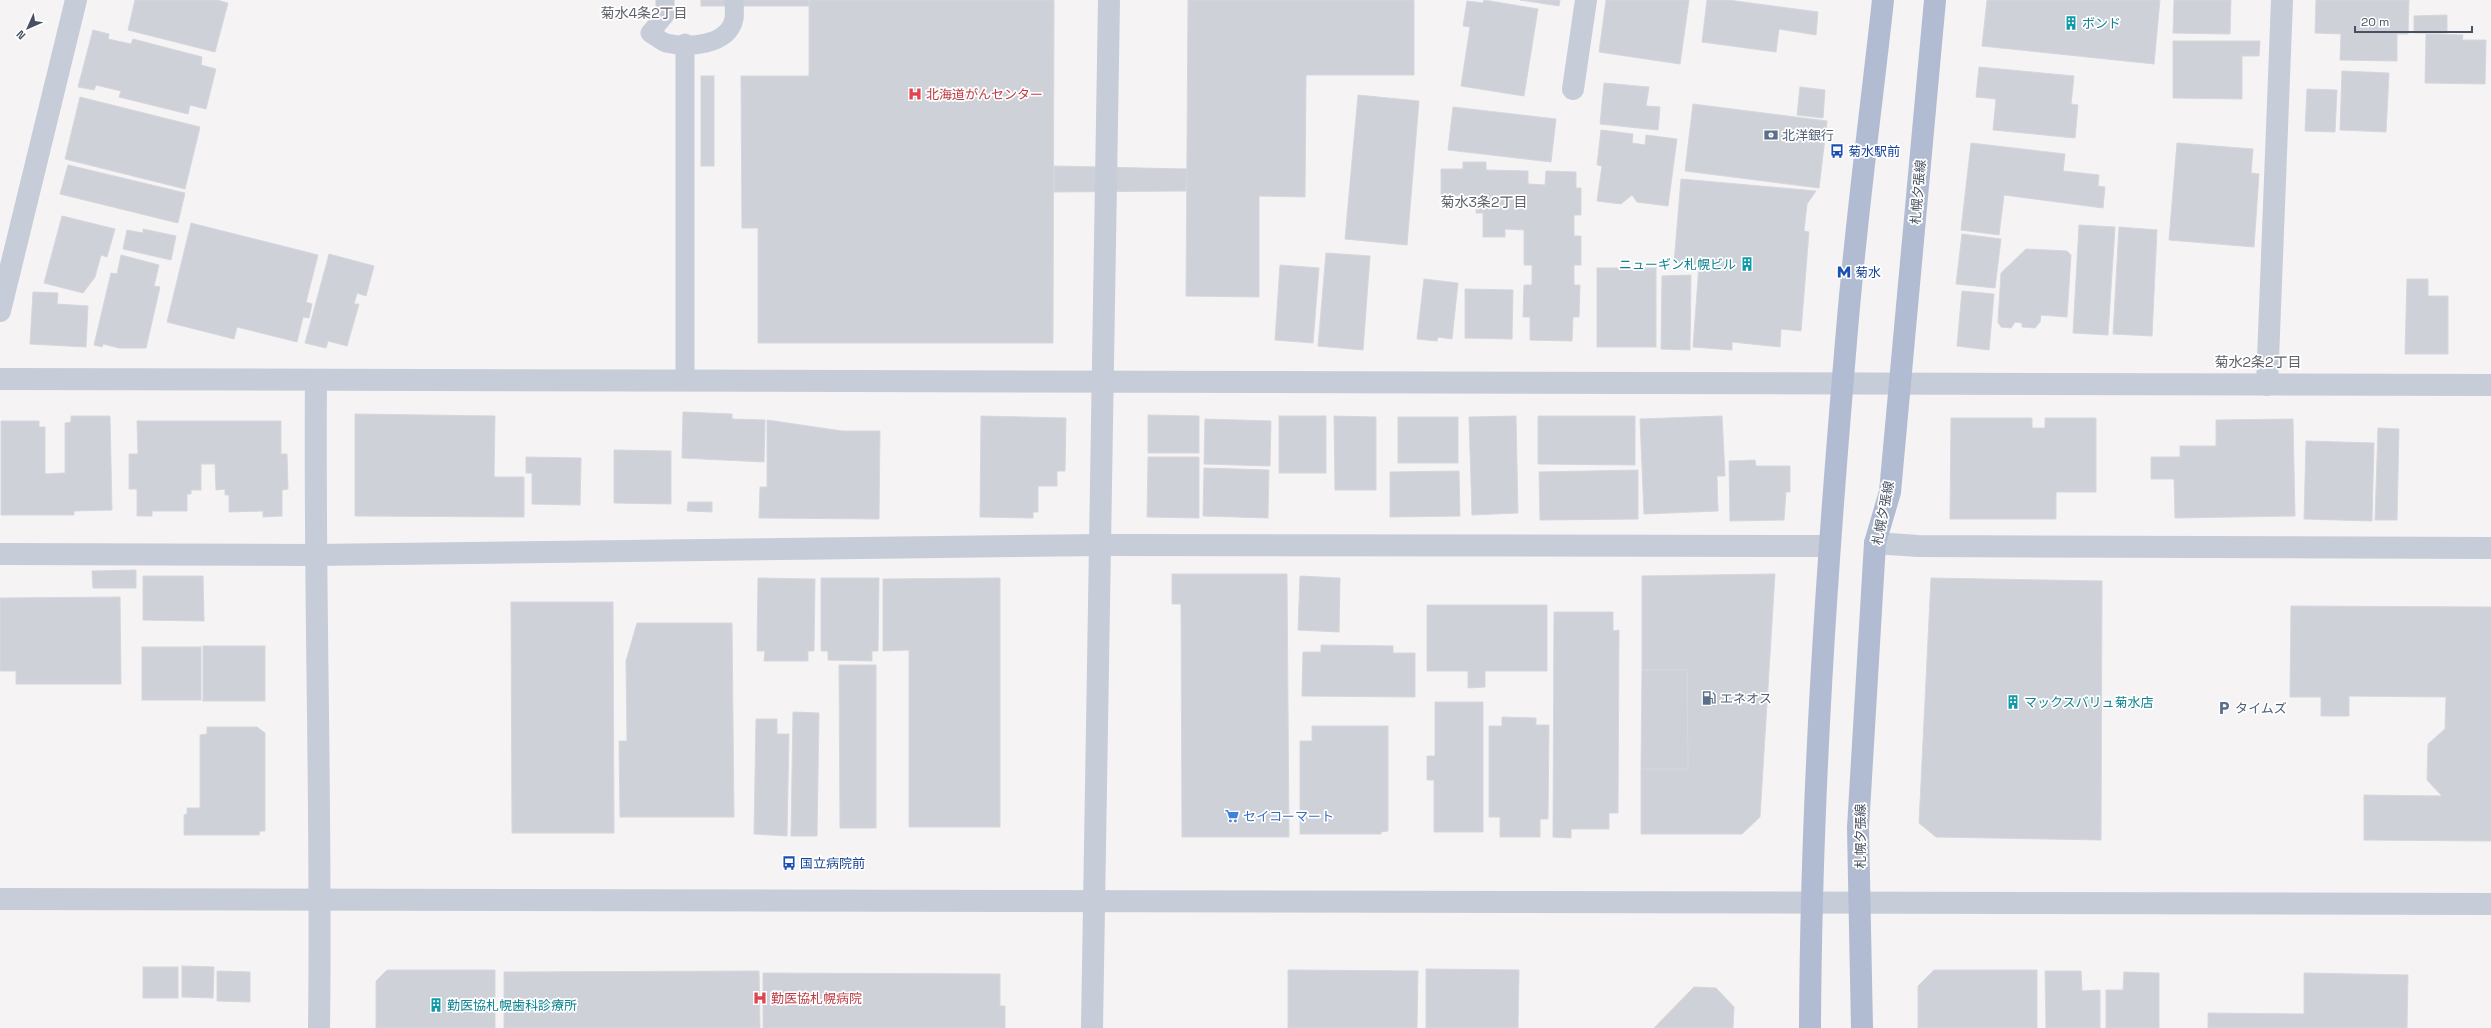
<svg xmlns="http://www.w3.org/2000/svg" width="2491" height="1028" font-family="'Space Grotesk','Noto Sans JP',sans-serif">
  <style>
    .building { fill: #ced1d8; stroke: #d6d7de }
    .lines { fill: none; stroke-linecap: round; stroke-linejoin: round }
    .service { stroke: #c6ccd8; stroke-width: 19 }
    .minor { stroke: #c6ccd8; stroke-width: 22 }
    .tertiary { stroke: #c6ccd8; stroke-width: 22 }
    .primary { stroke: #b1bcd3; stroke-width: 22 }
    .labels { text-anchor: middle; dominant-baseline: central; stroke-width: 3.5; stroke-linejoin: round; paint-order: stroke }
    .culture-label { font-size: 13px; fill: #0d838f; stroke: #fff; text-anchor: start }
    .health-label { font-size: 13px; fill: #be3a42; stroke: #fff; text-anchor: start }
    .service-label { font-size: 13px; fill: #4e5e75; stroke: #fff; text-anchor: start }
    .transit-label { font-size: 13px; fill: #164399; stroke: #fff; text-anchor: start }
    .street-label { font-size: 13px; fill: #485162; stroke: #fff }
    .shop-label { font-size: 13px; fill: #366cbe; stroke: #fff; text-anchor: start }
    .neighbourhood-label { font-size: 14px; fill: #5e6168; stroke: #fff }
  </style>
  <rect width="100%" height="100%" fill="#f5f3f3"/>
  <!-- building -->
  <g class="building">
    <polygon points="135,0 217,0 228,3 215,52 128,30"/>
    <rect x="701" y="0" width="108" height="6"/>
    <polygon points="809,0 1054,0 1053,343 758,343 758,228 742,228 741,76 809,76"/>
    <polygon points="1188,0 1414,0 1414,75 1306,75 1305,197 1259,196 1259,297 1186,296"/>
    <polygon points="1484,0 1538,9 1524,96 1461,86 1470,27 1463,26 1467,1 1483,3"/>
    <polygon points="1520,0 1560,0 1559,6"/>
    <polygon points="1606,0 1689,0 1680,64 1599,52"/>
    <polygon points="1707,0 1728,0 1818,12 1816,35 1779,29 1776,52 1702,42"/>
    <polygon points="1987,0 2160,0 2154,64 1982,46"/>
    <polygon points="2174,0 2231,0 2230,34 2173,33"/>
    <polygon points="2316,0 2409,0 2408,34 2397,34 2397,61 2340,60 2341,34 2315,33"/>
    <polygon points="2447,15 2447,33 2414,33 2414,16"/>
    <polygon points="93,30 109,34 108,39 131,44 133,39 202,57 201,65 216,69 206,109 190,105 188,114 119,97 121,91 96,85 94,90 78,87"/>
    <polygon points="2426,34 2463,35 2462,40 2486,40 2485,84 2425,83"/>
    <polygon points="2173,41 2260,41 2259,56 2242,56 2242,99 2173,98"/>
    <polygon points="1979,67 2074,76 2071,104 2078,105 2075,138 1993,130 1996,99 1976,97"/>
    <polygon points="2342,71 2389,73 2386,132 2340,130"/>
    <rect x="701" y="76" width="13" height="90"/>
    <polygon points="1604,83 1649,87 1646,106 1660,107 1658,130 1600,124"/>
    <polygon points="1800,87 1825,90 1823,118 1797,115"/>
    <polygon points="2307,89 2337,90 2335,132 2305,131"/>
    <polygon points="1358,95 1419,101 1407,245 1345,239"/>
    <polygon points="80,97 200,127 185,189 65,159"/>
    <polygon points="1693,104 1827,121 1819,188 1685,171"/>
    <polygon points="1453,107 1556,119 1551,162 1448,150"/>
    <polygon points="1601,130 1633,134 1632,143 1645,145 1646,135 1677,139 1668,206 1637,202 1632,195 1621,204 1597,201 1602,166 1597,165"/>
    <polygon points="1971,143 2065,154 2063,171 2099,175 2098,186 2105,187 2103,208 2004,195 1999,235 1961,230"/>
    <polygon points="2177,143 2253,149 2251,173 2259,174 2254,247 2169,240"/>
    <polygon points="1463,162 1486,162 1486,170 1528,171 1528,184 1545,185 1546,171 1576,172 1576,188 1581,188 1581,215 1574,215 1574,236 1581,236 1581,265 1574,265 1574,285 1580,285 1579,317 1573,317 1572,341 1530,340 1530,317 1523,317 1524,285 1532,285 1532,265 1524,265 1524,230 1505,229 1505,237 1483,237 1483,213 1476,213 1477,196 1441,195 1441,169 1463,169"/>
    <polygon points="68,165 185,193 178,223 60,194"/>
    <polygon points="1054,166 1187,169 1186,191 1054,192"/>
    <polygon points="1681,179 1816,191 1807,204 1804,231 1809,232 1801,331 1781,329 1780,347 1732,342 1732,350 1693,347 1699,265 1674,263"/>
    <polygon points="62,216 115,229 107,257 101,255 95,277 83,293 44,283"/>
    <polygon points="191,223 318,255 306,302 312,304 309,318 303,317 297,342 237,327 234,339 167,322"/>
    <polygon points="2079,225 2115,227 2108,335 2073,333"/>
    <polygon points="2119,227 2157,230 2152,336 2113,334"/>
    <polygon points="143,229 176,236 171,260 123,249 127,230 143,233"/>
    <polygon points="1962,234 2001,239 1995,288 1956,284"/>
    <polygon points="2026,249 2067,251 2071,255 2067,317 2041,315 2040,322 2035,328 2022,327 2022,323 2015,322 2011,328 2001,327 1998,322 2001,273"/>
    <polygon points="1326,253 1370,256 1363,350 1318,346"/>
    <polygon points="329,254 374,266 366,296 357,293 354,304 359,304 347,346 328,341 326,348 305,343"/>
    <polygon points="121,255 159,265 154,286 160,287 146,348 119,348 103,344 102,347 94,345 111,273 117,274"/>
    <polygon points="1280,265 1319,268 1313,343 1275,340"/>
    <rect x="1597" y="268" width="59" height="79"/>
    <polygon points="1691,275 1690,350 1661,349 1662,276"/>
    <polygon points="1424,279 1458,283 1452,339 1438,337 1437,341 1417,339"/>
    <polygon points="2407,279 2428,279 2428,296 2448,296 2448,354 2405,354"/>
    <polygon points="1465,289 1513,290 1512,339 1465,338"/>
    <polygon points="1962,291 1994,294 1989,350 1957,346"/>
    <polygon points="33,292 58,293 57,304 88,306 86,347 30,344"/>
    <polygon points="683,412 732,414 732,419 765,420 764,462 682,458"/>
    <polygon points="355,414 495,416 494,477 524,477 524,517 355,516"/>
    <polygon points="1148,415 1199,416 1199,453 1148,453"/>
    <polygon points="71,416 110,416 112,510 74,511 74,515 1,515 1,421 39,421 39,427 45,427 45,474 65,473 65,423 71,422"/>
    <polygon points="981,416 1066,418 1065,471 1057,471 1057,486 1038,486 1038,512 1033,512 1033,518 980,517"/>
    <rect x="1279" y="416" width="47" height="57"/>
    <polygon points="1334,416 1376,417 1376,490 1335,490"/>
    <polygon points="1516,416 1518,513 1472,515 1469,417"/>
    <polygon points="1538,416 1635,416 1635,465 1538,464"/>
    <polygon points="1722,416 1725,476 1717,476 1718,511 1644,514 1640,419"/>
    <rect x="1398" y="417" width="60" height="46"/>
    <polygon points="1951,418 2032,418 2032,428 2045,428 2045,418 2096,418 2096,492 2056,492 2056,519 1950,519"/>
    <polygon points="1205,419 1271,421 1270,466 1204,464"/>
    <polygon points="2293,419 2295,516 2175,518 2174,479 2151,479 2151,457 2180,457 2180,446 2216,446 2216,420"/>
    <polygon points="767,420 842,431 880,431 879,519 759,518 760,487 767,487"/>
    <polygon points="137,421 281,421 281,454 287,454 288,489 282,490 282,516 263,517 263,511 229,512 229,495 225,495 225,489 216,490 215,464 201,464 201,490 191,490 191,494 187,494 187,511 152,511 152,516 137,516 137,489 129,489 129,454 138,454"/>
    <polygon points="2378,428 2399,429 2397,520 2375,520"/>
    <polygon points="2306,441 2374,443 2372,521 2304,519"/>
    <polygon points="614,450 671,451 671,504 614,503"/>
    <polygon points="526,457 581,458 580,505 532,504 532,473 526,473"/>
    <polygon points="1148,457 1199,457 1199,518 1147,517"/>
    <polygon points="1755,460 1756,466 1790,466 1790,492 1786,492 1784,520 1730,521 1729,461"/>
    <polygon points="1204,468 1269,470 1268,518 1203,516"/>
    <polygon points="1638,470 1638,519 1540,520 1539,472"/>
    <polygon points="1459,471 1460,516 1390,517 1390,472"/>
    <polygon points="688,502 712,502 712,512 687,511"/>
    <polygon points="136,570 136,588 93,588 92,571"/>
    <polygon points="1172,574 1287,574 1289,837 1182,837 1181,604 1172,604"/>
    <polygon points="1775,574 1760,817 1742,834 1641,834 1641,769 1688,769 1687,670 1642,670 1642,576"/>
    <polygon points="143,576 203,576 204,621 143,620"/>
    <polygon points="1300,576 1340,578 1339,632 1298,630"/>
    <polygon points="758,578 815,579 814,651 808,651 808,661 764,661 765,651 757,651"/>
    <polygon points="821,578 879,578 878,651 872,651 872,661 828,660 828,651 821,651"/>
    <polygon points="1000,578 1000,827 909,827 909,650 883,651 883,579"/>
    <polygon points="1931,578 2102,581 2101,840 1936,837 1919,823"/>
    <polygon points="120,597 121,684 16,684 16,671 0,671 0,598"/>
    <polygon points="511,602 613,602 614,833 512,833"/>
    <polygon points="1427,605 1547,605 1547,671 1485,671 1485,687 1468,688 1468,671 1427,671"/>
    <polygon points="2291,606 2491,607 2491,841 2364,840 2364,795 2442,796 2427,780 2428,744 2445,729 2446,697 2349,696 2349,716 2321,716 2321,697 2290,697"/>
    <polygon points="1554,612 1613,612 1613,631 1619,630 1618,813 1609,813 1609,829 1571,829 1571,838 1553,837"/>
    <polygon points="637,623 732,623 734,817 620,817 619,741 627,741 626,661"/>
    <polygon points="1321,645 1393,646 1393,653 1415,653 1415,697 1302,696 1303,652 1321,652"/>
    <rect x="203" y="646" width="62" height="55"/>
    <rect x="142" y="647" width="59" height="53"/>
    <polygon points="839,665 876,665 876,828 840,828"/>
    <polygon points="1642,670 1687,670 1688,769 1641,769"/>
    <polygon points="1435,702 1483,702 1483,832 1434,832 1434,780 1427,780 1427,756 1435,756"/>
    <polygon points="793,712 819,713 817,836 791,836"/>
    <polygon points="1502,717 1536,718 1536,725 1549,725 1548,819 1540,819 1540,837 1500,837 1500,817 1489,817 1489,726 1502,726"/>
    <polygon points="756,719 777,719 777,734 789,734 787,836 754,834"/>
    <polygon points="1312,726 1388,726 1388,831 1381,832 1381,834 1300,834 1300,741 1312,741"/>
    <polygon points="207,727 257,727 265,733 265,831 260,831 259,835 184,835 184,815 187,814 187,808 200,808 200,735 207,734"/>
    <polygon points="182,966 214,967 213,998 182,997"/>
    <rect x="143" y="967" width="35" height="31"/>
    <polygon points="1426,969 1519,970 1518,1028 1426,1028"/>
    <polygon points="387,970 495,970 495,1028 376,1028 376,981"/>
    <polygon points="1288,970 1418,971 1417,1028 1288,1028"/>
    <polygon points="1934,970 2037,970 2037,1028 1918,1028 1918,986"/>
    <polygon points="217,971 250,972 250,1002 217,1001"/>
    <polygon points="759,971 760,1028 504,1028 504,972"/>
    <polygon points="2045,971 2081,971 2082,991 2100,990 2100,1028 2046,1028"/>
    <polygon points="2124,972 2159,973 2159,1028 2106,1028 2106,990 2123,990"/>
    <polygon points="763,973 1000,974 1000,1006 1005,1006 1005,1028 763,1028"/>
    <polygon points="2304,973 2408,975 2407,1028 2208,1028 2208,1013 2304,1014"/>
    <polygon points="1694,987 1716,988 1734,1007 1733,1028 1654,1028"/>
  </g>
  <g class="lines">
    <!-- service -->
    <g class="service">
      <path d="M665 0V15L650 33C655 36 661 41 666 43 688 48 728 46 734 19 735 13 734 6 734 0"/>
      <polyline points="685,43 685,381"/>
    </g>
    <!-- minor -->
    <g class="minor">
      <polyline points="1573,89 1586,0"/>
      <polyline points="0,311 76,0"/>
      <polyline points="0,379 2491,385"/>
      <path d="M316 380C314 596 322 812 319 1028"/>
      <polyline points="2267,385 2282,0"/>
      <polyline points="1875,543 1918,546 2491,548"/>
      <polyline points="0,554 314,555 1100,545 1829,546"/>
      <polyline points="1092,1028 1109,0"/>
    </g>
    <!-- tertiary -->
    <polyline class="tertiary" points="0,899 2491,904"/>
    <!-- primary -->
    <g class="primary">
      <path d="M1810 1028C1811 795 1827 562 1847 330 1856 220 1871 110 1883 0"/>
      <polyline points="1862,1028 1858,828 1875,543 1890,492 1935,0"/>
    </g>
  </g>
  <!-- icons -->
  <defs>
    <symbol id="building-bare" viewBox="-9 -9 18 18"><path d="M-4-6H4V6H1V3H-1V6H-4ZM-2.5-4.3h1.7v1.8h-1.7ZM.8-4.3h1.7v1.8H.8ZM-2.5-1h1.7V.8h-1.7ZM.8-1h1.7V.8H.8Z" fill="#0f9aa8" stroke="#fff" stroke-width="2.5" paint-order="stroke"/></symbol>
    <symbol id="hospital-bare" viewBox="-9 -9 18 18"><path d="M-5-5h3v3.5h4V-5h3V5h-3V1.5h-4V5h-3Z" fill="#e0444e" stroke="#fff" stroke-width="2.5" paint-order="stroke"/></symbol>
    <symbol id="bank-bare" viewBox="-9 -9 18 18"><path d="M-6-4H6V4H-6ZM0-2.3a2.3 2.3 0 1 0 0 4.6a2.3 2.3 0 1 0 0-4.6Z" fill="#5c6f8a" stroke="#fff" stroke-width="2.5" paint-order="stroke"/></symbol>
    <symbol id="bus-bare" viewBox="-9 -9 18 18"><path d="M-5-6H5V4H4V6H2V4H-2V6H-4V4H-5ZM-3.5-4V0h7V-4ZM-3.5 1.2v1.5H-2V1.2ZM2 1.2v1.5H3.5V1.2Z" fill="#1a4fb4" stroke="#fff" stroke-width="2.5" paint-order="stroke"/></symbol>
    <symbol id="metro-bare" viewBox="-9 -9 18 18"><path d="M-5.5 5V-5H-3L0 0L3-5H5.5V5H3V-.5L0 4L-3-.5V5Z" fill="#1a4fb4" stroke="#fff" stroke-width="2.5" paint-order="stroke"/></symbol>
    <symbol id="fuel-bare" viewBox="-9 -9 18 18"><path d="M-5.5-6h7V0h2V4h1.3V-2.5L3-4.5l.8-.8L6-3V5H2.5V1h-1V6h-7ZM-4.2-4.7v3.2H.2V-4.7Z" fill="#5c6f8a" stroke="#fff" stroke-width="2.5" paint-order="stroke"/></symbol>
    <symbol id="parking-bare" viewBox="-9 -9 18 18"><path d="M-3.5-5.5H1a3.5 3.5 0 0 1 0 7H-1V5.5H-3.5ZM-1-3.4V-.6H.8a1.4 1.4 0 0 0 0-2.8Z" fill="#5c6f8a" stroke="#fff" stroke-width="2.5" paint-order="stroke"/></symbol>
    <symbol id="supermarket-bare" viewBox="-9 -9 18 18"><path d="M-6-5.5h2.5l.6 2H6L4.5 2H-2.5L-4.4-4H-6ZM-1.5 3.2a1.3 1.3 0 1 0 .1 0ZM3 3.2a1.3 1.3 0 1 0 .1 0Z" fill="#3f7fe0" stroke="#fff" stroke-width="2.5" paint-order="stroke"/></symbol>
  </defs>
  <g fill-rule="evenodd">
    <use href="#building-bare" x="2061" y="13" width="20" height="20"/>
    <use href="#hospital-bare" x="905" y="84" width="20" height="20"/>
    <use href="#bank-bare" x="1761" y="125" width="20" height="20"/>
    <use href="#bus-bare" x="1827" y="141" width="20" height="20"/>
    <use href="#building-bare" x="1737" y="254" width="20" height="20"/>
    <use href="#metro-bare" x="1834" y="262" width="20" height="20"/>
    <use href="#fuel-bare" x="1699" y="688" width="20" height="20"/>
    <use href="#building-bare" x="2003" y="692" width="20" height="20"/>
    <use href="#parking-bare" x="2214" y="698" width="20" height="20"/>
    <use href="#supermarket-bare" x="1222" y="806" width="20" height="20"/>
    <use href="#bus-bare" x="779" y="853" width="20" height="20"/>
    <use href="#hospital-bare" x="750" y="988" width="20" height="20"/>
    <use href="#building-bare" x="426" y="995" width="20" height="20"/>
  </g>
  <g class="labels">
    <!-- culture labels -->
    <g class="culture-label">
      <text x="2082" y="23">ボンド</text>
      <text x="1736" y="264" text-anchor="end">ニューギン札幌ビル</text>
      <text x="2024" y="702">マックスバリュ菊水店</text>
      <text x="447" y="1005">勤医協札幌歯科診療所</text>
    </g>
    <!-- health labels -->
    <g class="health-label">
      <text x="926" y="94">北海道がんセンター</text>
      <text x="771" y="998">勤医協札幌病院</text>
    </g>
    <!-- service labels -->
    <g class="service-label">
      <text x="1782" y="135">北洋銀行</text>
      <text x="1720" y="698">エネオス</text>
      <text x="2235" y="708">タイムズ</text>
    </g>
    <!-- transit labels -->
    <g class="transit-label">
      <text x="1848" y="151">菊水駅前</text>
      <text x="1855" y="272">菊水</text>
      <text x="800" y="863">国立病院前</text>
    </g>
    <!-- street labels -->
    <g class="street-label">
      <text transform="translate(1918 192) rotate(-85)">札幌夕張線</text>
      <text transform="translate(1883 513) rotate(-79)">札幌夕張線</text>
      <text transform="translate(1860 836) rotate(-90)">札幌夕張線</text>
    </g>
    <!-- shop labels -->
    <g class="shop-label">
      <text x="1243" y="816">セイコーマート</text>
    </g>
    <!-- neighbourhood labels -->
    <g class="neighbourhood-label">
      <text x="644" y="13">菊水4条2丁目</text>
      <text x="1484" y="202">菊水3条2丁目</text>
      <text x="2258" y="362">菊水2条2丁目</text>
    </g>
  </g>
  <!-- north arrow -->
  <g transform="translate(28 28) rotate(225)" stroke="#ffffff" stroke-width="3" paint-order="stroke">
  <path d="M0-3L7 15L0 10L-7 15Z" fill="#485162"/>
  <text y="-6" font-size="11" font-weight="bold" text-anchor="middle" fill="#485162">N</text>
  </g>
  <!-- scale -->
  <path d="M2355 26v6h117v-6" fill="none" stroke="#485162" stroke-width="2"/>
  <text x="2361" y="26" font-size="12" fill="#485162" stroke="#ffffff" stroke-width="3" paint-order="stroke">20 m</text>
</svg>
